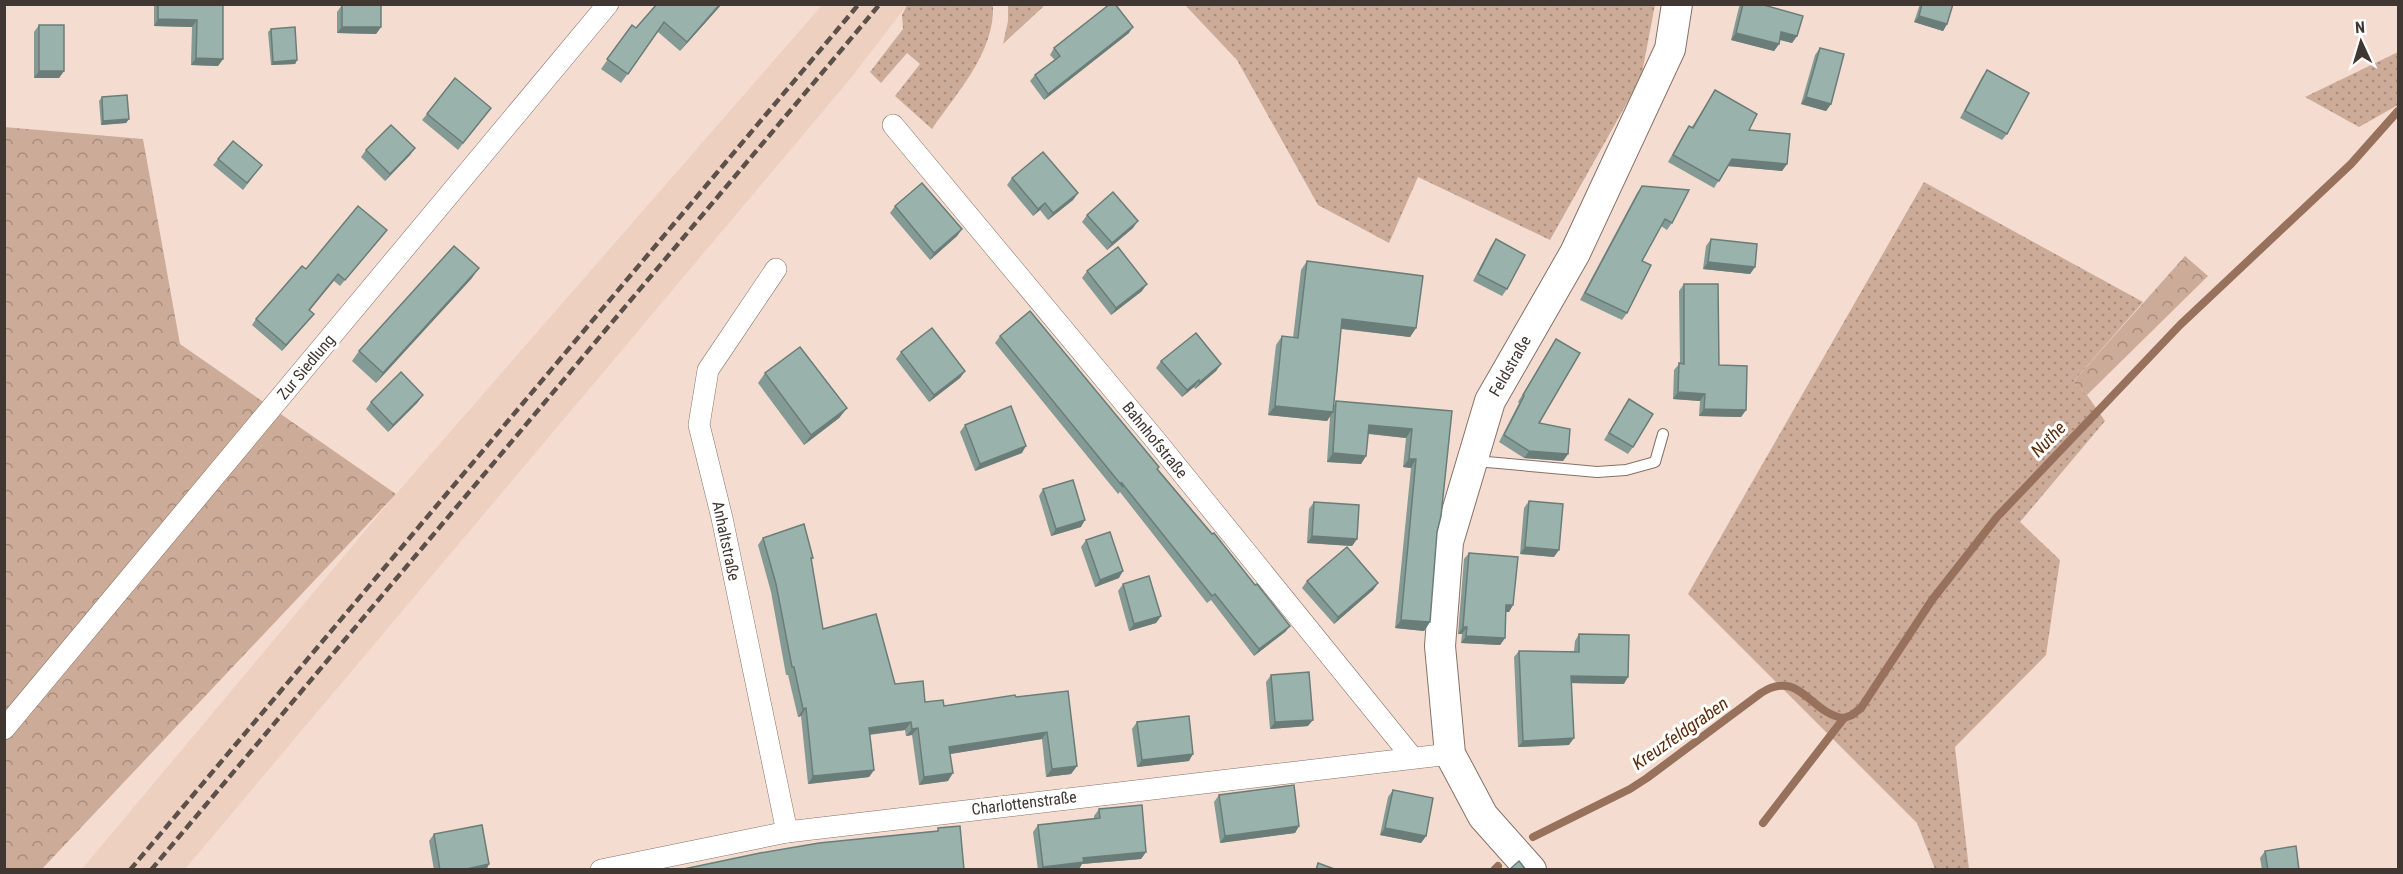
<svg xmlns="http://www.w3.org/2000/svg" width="2403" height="874" font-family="'Roboto Condensed',sans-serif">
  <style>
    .built { fill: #eed0c0 }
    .grass { fill: url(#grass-dots) }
    .forest { fill: url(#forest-crowns) }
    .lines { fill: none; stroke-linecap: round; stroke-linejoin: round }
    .stream { stroke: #97715c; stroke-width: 8 }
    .lane-casing { stroke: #867267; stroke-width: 12 }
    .street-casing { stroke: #867267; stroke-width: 22 }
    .secondary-casing { stroke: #867267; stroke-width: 32 }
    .lane { stroke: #fff; stroke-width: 10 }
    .street { stroke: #fff; stroke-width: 21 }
    .secondary { stroke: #fff; stroke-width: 30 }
    .rail { stroke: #5c504a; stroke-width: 4.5; stroke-dasharray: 9 4.5; stroke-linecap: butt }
    .wall { fill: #849a94 }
    .shaded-wall { fill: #6b7d78 }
    .building { fill: #99b3ac; stroke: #6b7d78; stroke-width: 1.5 }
    .labels { text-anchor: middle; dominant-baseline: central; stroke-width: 6; stroke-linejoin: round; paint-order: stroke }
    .street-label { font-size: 16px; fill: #403732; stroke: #fff }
    .water-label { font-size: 18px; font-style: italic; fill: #5d2d0c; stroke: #fff }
  </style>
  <defs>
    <pattern id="grass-dots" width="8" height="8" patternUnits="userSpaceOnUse" patternTransform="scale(1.5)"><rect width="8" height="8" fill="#cdab99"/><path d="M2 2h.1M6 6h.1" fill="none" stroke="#a88c7d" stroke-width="1.8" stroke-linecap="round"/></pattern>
    <pattern id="forest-crowns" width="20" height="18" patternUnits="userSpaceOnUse" patternTransform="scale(1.5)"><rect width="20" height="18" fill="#cdab99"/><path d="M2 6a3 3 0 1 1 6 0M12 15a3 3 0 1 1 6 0" fill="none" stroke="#a88c7d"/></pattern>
  </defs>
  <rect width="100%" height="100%" fill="#f4ddd0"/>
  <!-- built -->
  <polygon class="built" points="823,4 907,5 851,78 185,869 82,869 396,494"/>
  <!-- grass -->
  <g class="grass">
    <path d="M907 5H993C995 52 958 91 932 129L895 96 920 64 907 53 881 83 870 72 903 29 902 15Z"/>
    <polygon points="1008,5 1045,5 1003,44 1008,21"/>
    <polygon points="1185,5 1655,5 1641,78 1550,240 1418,177 1389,243 1318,205 1237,60"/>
    <polygon points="2398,52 2398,105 2359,127 2305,97"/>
    <polygon points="1924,182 2143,302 2073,382 2087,395 2105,421 2020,522 2060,560 2046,655 1955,747 1969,869 1935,869 1917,823 1688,594"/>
  </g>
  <!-- forest -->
  <g class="forest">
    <polygon points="4,127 143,139 180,344 396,494 41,870 5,869"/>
    <polygon points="2185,256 2208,276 2087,395 2073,382"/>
  </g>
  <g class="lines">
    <!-- stream -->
    <g class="stream">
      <polyline points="1763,823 1844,718 1852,715 1861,708 1932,600 1997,517 2180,325 2351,164 2398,111"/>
      <path d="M1533 837 1630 789 1647 778 1761 693C1800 668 1810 714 1844 718"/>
      <polyline points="1494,870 1498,866"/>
    </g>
    <defs>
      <polyline id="lane" points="1476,461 1597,472 1626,470 1655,462 1663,434"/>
      <g id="street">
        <polyline points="893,125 1157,442 1412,757"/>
        <polyline points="776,269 708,370 699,425 722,518 787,832"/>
        <polyline points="4,729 608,4"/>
        <polyline points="601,870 787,832 1450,754"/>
      </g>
      <polyline id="secondary" points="1531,870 1483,816 1450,754 1440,646 1448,542 1490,401 1575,253 1670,49 1677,4"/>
    </defs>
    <!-- lane casing -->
    <use href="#lane" class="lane-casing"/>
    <!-- street casing -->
    <use href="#street" class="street-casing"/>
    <!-- secondary casing -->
    <use href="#secondary" class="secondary-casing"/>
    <!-- lane -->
    <use href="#lane" class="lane"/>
    <!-- street -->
    <use href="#street" class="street"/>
    <!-- secondary -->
    <use href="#secondary" class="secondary"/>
    <!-- rail -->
    <g class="rail">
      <polyline points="130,870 859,4"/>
      <polyline points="151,870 880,4"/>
    </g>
  </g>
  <!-- wall -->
  <g class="wall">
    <polygon points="154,4 223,4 223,59 218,66 191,65 192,27 154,26"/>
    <polygon points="657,4 722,4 680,51 658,32 621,83 601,69 632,25 636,28"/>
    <polygon points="1741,4 1760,4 1797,36 1792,43 1780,40 1779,44 1774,51 1731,40 1739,7"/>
    <polygon points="1920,4 1953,4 1947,24 1943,31 1914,22"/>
    <polygon points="342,5 381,27 376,34 337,33 337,12"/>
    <polygon points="39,25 64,71 59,78 34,78 34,32"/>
    <polygon points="271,29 297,60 295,64 271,65 268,32"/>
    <polygon points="1129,33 1044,100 1030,81 1035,75 1055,60 1050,55 1054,48"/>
    <polygon points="1820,48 1831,104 1826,111 1801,104 1815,55"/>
    <polygon points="1987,70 2007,134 2002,140 1960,118 1982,77"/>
    <polygon points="1715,90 1749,130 1787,164 1782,171 1728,166 1714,188 1668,162 1684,133 1689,126 1692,127"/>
    <polygon points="102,97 129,119 126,123 101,125 99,101"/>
    <polygon points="491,108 458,150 422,120 427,114"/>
    <polygon points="415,148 410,155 385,181 361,157 366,150"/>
    <polygon points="218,159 262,165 243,190 213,165"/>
    <polygon points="1012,178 1078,193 1073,200 1048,220 1040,210 1033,216 1007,185"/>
    <polygon points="1642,186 1672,223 1667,230 1661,226 1642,261 1627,313 1622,320 1580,300 1637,193"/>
    <polygon points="895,206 962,229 957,236 930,260 890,213"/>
    <polygon points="1087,215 1133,228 1107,250 1082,222"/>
    <polygon points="387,230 340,286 334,281 310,310 314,314 309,320 282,351 252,325 256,319 306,269"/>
    <polygon points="1496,239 1507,289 1502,296 1473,281 1491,246"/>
    <polygon points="1711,239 1755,267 1750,274 1703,269 1706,246"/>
    <polygon points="1307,261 1416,328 1410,337 1341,329 1334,405 1336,401 1452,411 1437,532 1430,622 1424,631 1395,628 1411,468 1403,467 1406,438 1368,434 1366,456 1361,464 1327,462 1330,416 1327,421 1268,415 1276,345 1282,336 1293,338 1301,270"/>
    <polygon points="1087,271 1142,291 1111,315 1082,278"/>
    <polygon points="472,278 376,383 352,361 359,351"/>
    <polygon points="1684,284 1719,365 1746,410 1741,417 1699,416 1700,401 1673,399 1674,370 1680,363 1679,291"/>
    <polygon points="1000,336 1158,469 1290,626 1285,632 1254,656 1211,600 1207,603 1120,492 1118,494 995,343"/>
    <polygon points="1556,339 1539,423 1568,454 1563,461 1524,458 1499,442 1519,403 1518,402"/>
    <polygon points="901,352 965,371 960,378 929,402 896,359"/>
    <polygon points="1161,361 1221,364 1216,371 1195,389 1194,387 1182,397 1156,368"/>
    <polygon points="765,373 847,408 839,418 804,445 758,383"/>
    <polygon points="1629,399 1633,447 1628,454 1604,440"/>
    <polygon points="371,402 418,402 388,432 366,409"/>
    <polygon points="965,425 1022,453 975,471 960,432"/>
    <polygon points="1043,489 1081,527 1051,536 1039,496"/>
    <polygon points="1529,501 1554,557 1520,554 1524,508"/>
    <polygon points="1314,502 1357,539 1352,546 1307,543 1309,509"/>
    <polygon points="763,538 813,558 811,561 823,629 895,684 925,702 944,706 1068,691 1077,766 1071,774 1046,777 1042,739 950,754 948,781 919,785 912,735 906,736 905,730 870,735 874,770 869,777 808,784 801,716 798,717 788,675 786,675 771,592 758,545"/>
    <polygon points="1086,540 1119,578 1095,587 1081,547"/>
    <polygon points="1469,553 1513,605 1509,612 1506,612 1505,638 1500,645 1461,643 1462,634 1458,634 1464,559"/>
    <polygon points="1307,581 1378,583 1373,590 1334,624 1302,588"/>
    <polygon points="1123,584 1161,616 1156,623 1129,631 1118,591"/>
    <polygon points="1579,634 1624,684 1572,683 1569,745 1518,747 1514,657 1519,651 1574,651 1575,641"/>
    <polygon points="1271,675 1308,726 1270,729 1266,682"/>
    <polygon points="1137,722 1189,761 1137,767 1132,729"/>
    <polygon points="1393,790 1426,836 1421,843 1380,835 1388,797"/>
    <polygon points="1219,795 1299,826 1295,833 1220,843 1214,802"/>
    <polygon points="1099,809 1146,852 1141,859 1082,864 1079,869 1075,870 1038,870 1033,832 1038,825 1094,819 1094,816"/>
    <polygon points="434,834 489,864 486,870 434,870 429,841"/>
    <polygon points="2265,851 2299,870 2262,870 2260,858"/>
  </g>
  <!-- shaded-wall -->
  <g class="shaded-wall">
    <polygon points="720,4 722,4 680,51 687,42"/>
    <polygon points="1919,16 1947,24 1943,31 1914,22"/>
    <polygon points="158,19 197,20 192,27 154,26"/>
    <polygon points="342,27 381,27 376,34 337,33"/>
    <polygon points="1133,27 1129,33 1044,100 1048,94"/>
    <polygon points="1781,32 1797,36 1792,43 1777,39"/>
    <polygon points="1736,33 1779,44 1774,51 1731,40"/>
    <polygon points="196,58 223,59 218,66 191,65"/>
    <polygon points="297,60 295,64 271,65 273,62"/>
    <polygon points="39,71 64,71 59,78 34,78"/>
    <polygon points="1806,97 1831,104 1826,111 1801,104"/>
    <polygon points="129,119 126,123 101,125 103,121"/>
    <polygon points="415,148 410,155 385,181 390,174"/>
    <polygon points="1732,159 1787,164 1782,171 1727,166"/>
    <polygon points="1078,193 1073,200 1048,220 1053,213"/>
    <polygon points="1045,203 1040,210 1033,216 1038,209"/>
    <polygon points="1138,221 1133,228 1107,250 1112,243"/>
    <polygon points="962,229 957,236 930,260 934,253"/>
    <polygon points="1708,262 1755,267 1750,274 1703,269"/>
    <polygon points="479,268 472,278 376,383 383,373"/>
    <polygon points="1147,284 1142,291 1111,315 1116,308"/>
    <polygon points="314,314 309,320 282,351 286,345"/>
    <polygon points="1342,319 1416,328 1410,337 1336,328"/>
    <polygon points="1221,364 1216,371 1195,389 1200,382"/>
    <polygon points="965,371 960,378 929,402 934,395"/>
    <polygon points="1199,380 1194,387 1182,397 1187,390"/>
    <polygon points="1678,392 1705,394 1700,401 1673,399"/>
    <polygon points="423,395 418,402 388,432 393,425"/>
    <polygon points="1275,406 1333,412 1327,421 1268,415"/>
    <polygon points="847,408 839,418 804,445 811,435"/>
    <polygon points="1704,409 1746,410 1741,417 1699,416"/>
    <polygon points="1369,425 1412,429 1406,438 1363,433"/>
    <polygon points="1026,446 1022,453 975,471 980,464"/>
    <polygon points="1529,451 1568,454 1563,461 1524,458"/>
    <polygon points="1333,453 1366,456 1361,464 1327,462"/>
    <polygon points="1409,459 1416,459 1411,468 1403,467"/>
    <polygon points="1085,520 1081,527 1051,536 1056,529"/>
    <polygon points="1312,536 1357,539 1352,546 1307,543"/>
    <polygon points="1525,547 1559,550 1554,557 1520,554"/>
    <polygon points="1123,571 1119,578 1095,587 1100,580"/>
    <polygon points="1378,583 1373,590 1334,624 1338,617"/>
    <polygon points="1506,605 1513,605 1509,612 1502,612"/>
    <polygon points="1161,616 1156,623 1129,631 1134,624"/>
    <polygon points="1401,620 1430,622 1424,631 1395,628"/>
    <polygon points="1290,626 1285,632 1254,656 1259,649"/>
    <polygon points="1463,627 1467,627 1462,634 1458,634"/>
    <polygon points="1466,636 1505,638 1500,645 1461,643"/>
    <polygon points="1571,676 1628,677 1624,684 1567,683"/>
    <polygon points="806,708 801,716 798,717 803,709"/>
    <polygon points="1313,720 1308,726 1270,729 1275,722"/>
    <polygon points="911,722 905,730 864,735 869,728"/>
    <polygon points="918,728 912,735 906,736 912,729"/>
    <polygon points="1047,732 1042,739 944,755 949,747"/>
    <polygon points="1574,738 1569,745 1518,747 1523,741"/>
    <polygon points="1193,754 1189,761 1137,767 1142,760"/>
    <polygon points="1077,766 1071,774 1046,777 1052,769"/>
    <polygon points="874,770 869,777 808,784 813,776"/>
    <polygon points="953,773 948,781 919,785 924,777"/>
    <polygon points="1299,826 1295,833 1220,843 1225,836"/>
    <polygon points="1385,828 1426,836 1421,843 1380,835"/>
    <polygon points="1146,852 1141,859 1082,864 1079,869 1075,870 1041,870 1043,867 1083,858"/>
    <polygon points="489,864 486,870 462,870"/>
  </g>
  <!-- building -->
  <g class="building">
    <polygon points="158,4 223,4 223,59 196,58 197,20 158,19"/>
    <polygon points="657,4 720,4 687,42 664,22 628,74 607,59 632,25 636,28"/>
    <polygon points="1110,4 1115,4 1133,27 1048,94 1035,75 1060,56 1054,48"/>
    <polygon points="1743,4 1760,4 1803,16 1797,36 1781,32 1779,44 1736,33"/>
    <polygon points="1922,4 1953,4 1947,24 1919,16"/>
    <rect x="342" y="5" width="39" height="22"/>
    <rect x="39" y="25" width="25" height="46"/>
    <polygon points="295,27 297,60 273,62 271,29"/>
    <polygon points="1820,48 1844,54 1831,104 1806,97"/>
    <polygon points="1987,70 2029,93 2007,134 1965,111"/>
    <polygon points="455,78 491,108 463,143 427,114"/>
    <polygon points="1715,90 1757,114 1749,130 1790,134 1787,164 1732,159 1719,181 1673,155 1689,126 1693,128"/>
    <polygon points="127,95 129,119 103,121 102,97"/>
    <polygon points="391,125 415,148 390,174 366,150"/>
    <polygon points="233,141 262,165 247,183 218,159"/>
    <polygon points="1043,152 1078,193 1053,213 1045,203 1038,209 1012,178"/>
    <polygon points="922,183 962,229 934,253 895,206"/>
    <polygon points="1642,186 1689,190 1672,223 1665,219 1642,261 1651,265 1627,313 1585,293"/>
    <polygon points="1113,192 1138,221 1112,243 1087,215"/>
    <polygon points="358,206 387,230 345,280 338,274 309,310 314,314 286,345 256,319 302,266 306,269"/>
    <polygon points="1496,239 1525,255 1507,289 1478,274"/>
    <polygon points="1711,239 1757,244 1755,267 1708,262"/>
    <polygon points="454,246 479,268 383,373 359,351"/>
    <polygon points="1118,247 1147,284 1116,308 1087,271"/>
    <polygon points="1307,261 1423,276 1416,328 1342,319 1333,412 1275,406 1282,336 1298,338"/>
    <polygon points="1684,284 1718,284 1719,365 1747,366 1746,410 1704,409 1705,394 1678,392 1679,363 1684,364"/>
    <polygon points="1030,311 1159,467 1157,469 1212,534 1214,533 1255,585 1257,584 1290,626 1259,649 1215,594 1212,596 1121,482 1123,487 1000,336"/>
    <polygon points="932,328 965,371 934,395 901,352"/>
    <polygon points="1196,333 1221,364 1200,382 1199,380 1187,390 1161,361"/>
    <polygon points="1556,339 1580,353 1539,423 1570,429 1568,454 1529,451 1504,435 1524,396 1523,395"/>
    <polygon points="800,347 847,408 811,435 765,373"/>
    <polygon points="401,372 423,395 393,425 371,402"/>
    <polygon points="1629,399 1653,414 1633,447 1609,433"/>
    <polygon points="1336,401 1452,411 1441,516 1437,532 1430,622 1401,620 1416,459 1409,459 1412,429 1369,425 1366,456 1333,453"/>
    <polygon points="1011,406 1026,446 980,464 965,425"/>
    <polygon points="1073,480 1085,520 1056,529 1043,489"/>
    <polygon points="1529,501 1563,504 1559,550 1525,547"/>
    <polygon points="1314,502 1359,505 1357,539 1312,536"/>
    <polygon points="804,524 813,558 811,558 823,629 876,614 895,684 923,681 925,702 943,700 944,706 1015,695 1016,697 1068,691 1077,766 1052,769 1047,732 949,747 953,773 924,777 918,728 912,729 911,722 869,728 874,770 813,776 806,708 803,709 794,667 792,667 776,584 763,538"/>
    <polygon points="1110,532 1123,571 1100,580 1086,540"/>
    <polygon points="1347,547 1378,583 1338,617 1307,581"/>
    <polygon points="1469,553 1518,557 1513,605 1506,605 1505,638 1466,636 1467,627 1463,627"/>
    <polygon points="1149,576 1161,616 1134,624 1123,584"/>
    <polygon points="1579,634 1629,635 1628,677 1571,676 1574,738 1523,741 1519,651 1579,652"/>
    <polygon points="1309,672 1313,720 1275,722 1271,675"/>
    <polygon points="1189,716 1193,754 1142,760 1137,722"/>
    <polygon points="1294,785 1299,826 1225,836 1219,795"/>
    <polygon points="1393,790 1433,798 1426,836 1385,828"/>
    <polygon points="1142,805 1146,852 1083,858 1084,862 1043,867 1038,825 1100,818 1099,809"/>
    <polygon points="482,825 489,864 462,870 440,870 434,834"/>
    <polygon points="960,826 964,870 679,870 760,853 819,843 938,831 938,828"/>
    <polygon points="2296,846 2299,870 2268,870 2265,851"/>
    <polygon points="1519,861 1526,870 1509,870"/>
    <polygon points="1318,863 1337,870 1316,870"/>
  </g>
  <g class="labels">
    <!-- street labels -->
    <g class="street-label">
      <text transform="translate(1510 366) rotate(-60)">Feldstraße</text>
      <text transform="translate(306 367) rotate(-50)">Zur Siedlung</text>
      <text transform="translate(1155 440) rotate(51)">Bahnhofstraße</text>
      <text transform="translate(726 541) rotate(78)">Anhaltstraße</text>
      <text transform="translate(1024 803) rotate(-7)">Charlottenstraße</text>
    </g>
    <!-- water labels -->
    <g class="water-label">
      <text transform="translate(2048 439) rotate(-46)">Nuthe</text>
      <text transform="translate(1680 733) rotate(-35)">Kreuzfeldgraben</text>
    </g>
  </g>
  <!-- border -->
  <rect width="2403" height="874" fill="none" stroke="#403732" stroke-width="12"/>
  <!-- north arrow -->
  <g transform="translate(2361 42) rotate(356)" stroke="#ffffff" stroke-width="4.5" paint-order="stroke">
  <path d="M0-4.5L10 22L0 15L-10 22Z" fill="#403732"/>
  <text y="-9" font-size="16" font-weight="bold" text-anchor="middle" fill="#403732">N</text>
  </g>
</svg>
